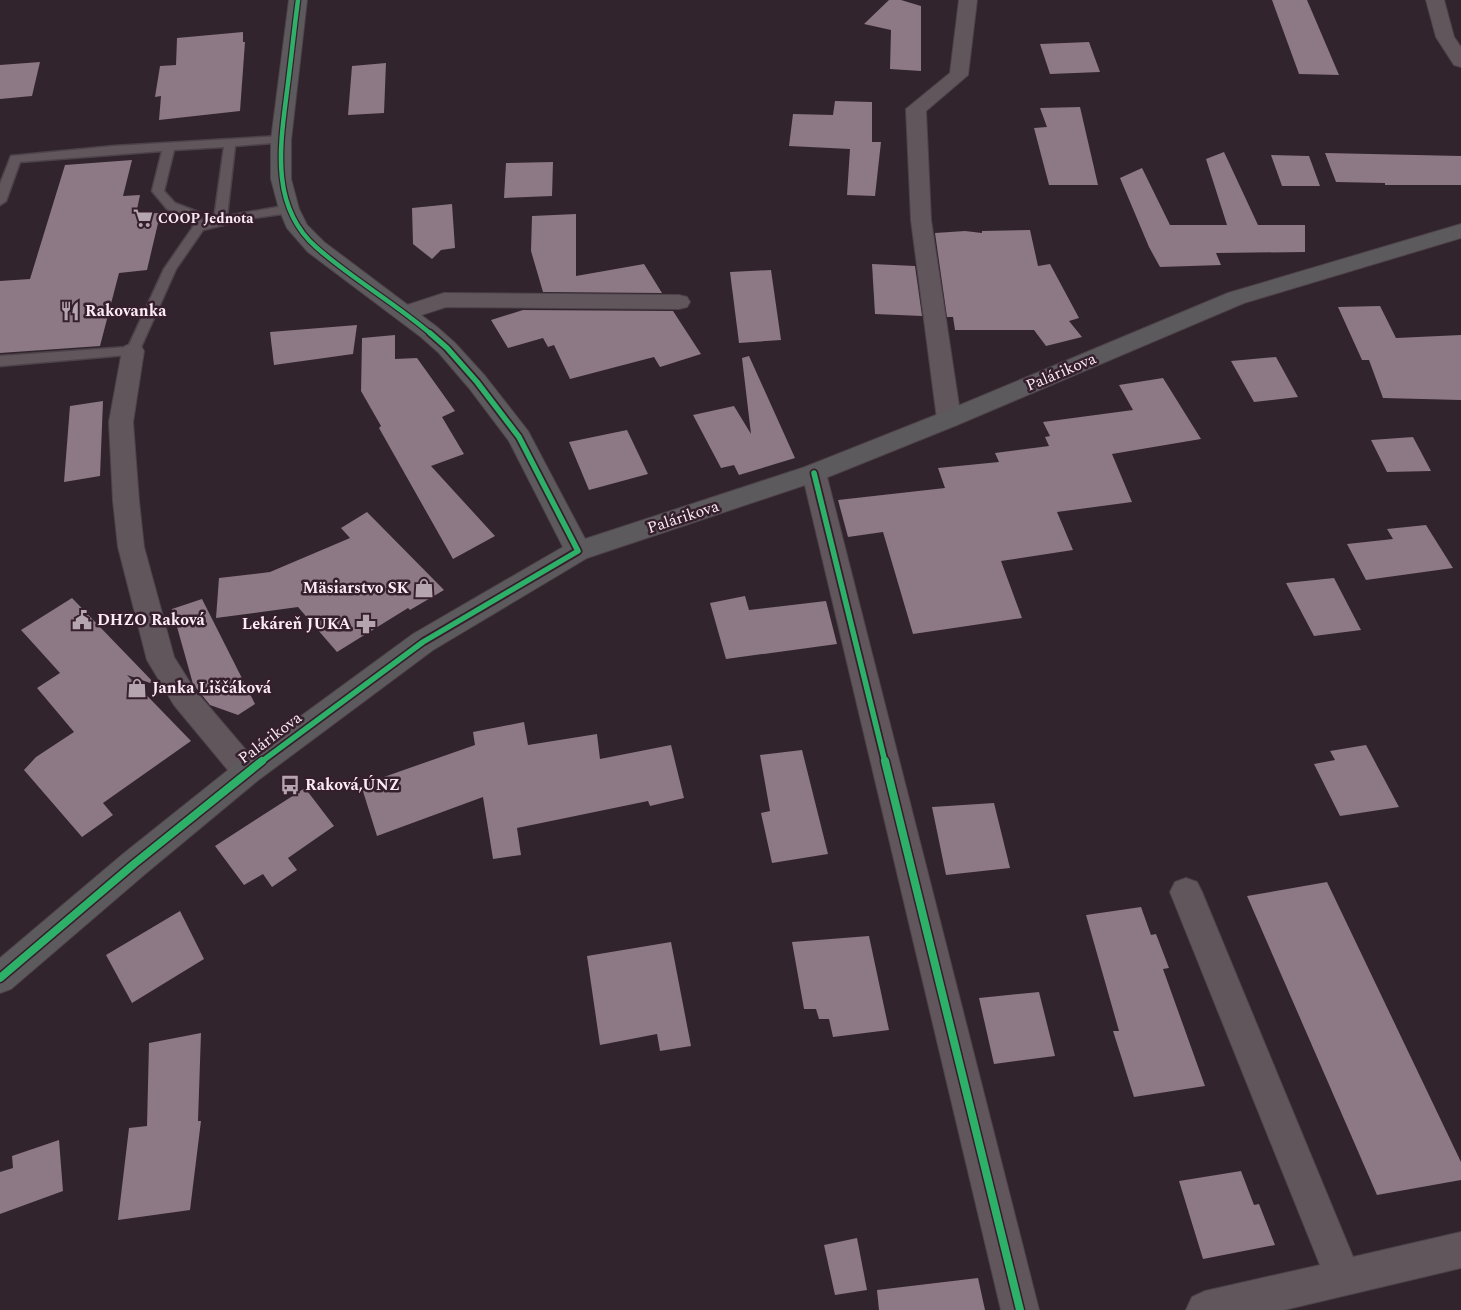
<svg xmlns="http://www.w3.org/2000/svg" width="1461" height="1310" font-family="Spectral,serif">
  <style>
    .building { fill: #8d7885 }
    .lines { fill: none; stroke-linecap: round; stroke-linejoin: round }
    .lane-casing { stroke: #4d4249; stroke-width: 3 }
    .street-casing { stroke: #4d4249; stroke-width: 2 }
    .secondary-casing { stroke: #4d4249; stroke-width: 2 }
    .lane { fill: #60565c; fill-rule: evenodd }
    .street { fill: #60565c; fill-rule: evenodd }
    .secondary { fill: #5d5a5d; fill-rule: evenodd }
    .cycleway-far2-casing { stroke: #361f2d; stroke-width: 7 }
    .cycleway-far1-casing { stroke: #361f2d; stroke-width: 9 }
    .cycleway-casing { stroke: #361f2d; stroke-width: 11 }
    .cycleway-far2 { stroke: #2db169; stroke-width: 4.5 }
    .cycleway-far1 { stroke: #2db169; stroke-width: 5.5 }
    .cycleway { stroke: #2db169; stroke-width: 8 }
    .labels { text-anchor: middle; dominant-baseline: central; stroke-width: 5; stroke-linejoin: round; paint-order: stroke }
    .far-poi-label { font-size: 14px; font-weight: bold; fill: #fbebf4; stroke: #361f2d; text-anchor: start }
    .poi-label { font-size: 16px; font-weight: bold; fill: #fbebf4; stroke: #361f2d; text-anchor: start }
    .street-label { font-size: 16px; fill: #fbebf4; stroke: #361f2d }
  </style>
  <rect width="100%" height="100%" fill="#31242c"/>
  <!-- building -->
  <g class="building">
    <polygon points="889,0 901,0 921,6 921,71 890,69 891,30 864,24"/>
    <polygon points="1272,0 1307,0 1339,75 1299,74"/>
    <polygon points="243,32 243,42 245,42 240,111 159,120 161,96 155,97 160,66 176,65 177,38"/>
    <polygon points="1089,42 1100,72 1050,74 1040,44"/>
    <polygon points="40,62 32,96 0,99 0,65"/>
    <polygon points="386,63 384,113 348,115 352,66"/>
    <polygon points="835,101 872,102 872,142 881,142 875,196 847,195 850,149 789,146 793,114 833,115"/>
    <polygon points="1080,107 1098,185 1049,185 1034,128 1047,127 1040,108"/>
    <polygon points="1224,152 1258,225 1305,225 1305,252 1216,253 1221,265 1160,267 1149,247 1120,178 1142,168 1170,225 1227,225 1206,159"/>
    <polygon points="1325,153 1461,156 1461,185 1385,185 1385,183 1336,182"/>
    <polygon points="1271,155 1309,156 1320,186 1282,186"/>
    <polygon points="132,160 123,196 140,195 136,214 159,213 157,220 159,219 147,270 119,273 100,346 0,353 0,281 30,279 65,165"/>
    <polygon points="553,162 552,196 504,198 506,163"/>
    <polygon points="452,204 455,248 441,250 432,259 413,244 412,208"/>
    <polygon points="576,214 576,276 644,264 662,293 543,292 531,251 532,216"/>
    <polygon points="1030,230 1038,266 1050,264 1079,318 1069,321 1082,337 1046,346 1034,330 955,330 953,317 947,317 935,233 965,231 982,233 982,231"/>
    <polygon points="872,264 915,266 922,316 875,314"/>
    <polygon points="771,270 781,340 739,343 730,272"/>
    <polygon points="1380,306 1396,338 1461,335 1461,400 1383,398 1369,360 1362,360 1338,307"/>
    <polygon points="523,310 673,311 701,354 660,367 654,357 570,379 554,345 548,347 543,338 508,348 491,320"/>
    <polygon points="357,325 353,354 274,365 270,332"/>
    <polygon points="395,335 395,359 417,358 455,411 442,417 464,454 431,466 495,536 453,559 379,428 381,426 361,391 362,338"/>
    <polygon points="749,356 795,458 739,475 734,465 721,468 693,415 734,406 751,434 742,358"/>
    <polygon points="1276,357 1298,397 1254,402 1231,361"/>
    <polygon points="1163,378 1201,439 1112,454 1132,502 1057,512 1073,550 1001,561 1022,618 913,634 883,532 848,537 838,500 945,488 938,468 999,462 995,453 1049,446 1045,437 1050,436 1043,422 1133,410 1119,385"/>
    <polygon points="103,401 100,476 64,482 70,406"/>
    <polygon points="627,430 648,474 589,490 569,442"/>
    <polygon points="1413,437 1431,471 1387,472 1371,440"/>
    <polygon points="367,512 444,590 410,610 408,608 337,652 298,607 216,618 219,578 270,572 350,538 341,528"/>
    <polygon points="1426,525 1453,568 1366,580 1347,544 1393,539 1387,529"/>
    <polygon points="1334,578 1361,630 1314,636 1286,583"/>
    <polygon points="745,596 749,610 826,601 837,644 726,659 710,603"/>
    <polygon points="72,598 156,685 127,675 191,741 103,803 113,815 82,837 24,770 36,757 74,732 37,688 60,673 21,630"/>
    <polygon points="202,599 255,704 238,715 210,705 193,684 172,609"/>
    <polygon points="524,722 528,745 597,734 600,759 671,745 684,798 650,806 648,801 517,828 521,855 493,859 483,797 377,836 361,785 475,745 473,732"/>
    <polygon points="1366,745 1399,807 1340,816 1314,764 1335,760 1330,751"/>
    <polygon points="802,750 828,854 772,863 761,813 770,811 760,755"/>
    <polygon points="305,788 334,826 288,858 297,870 272,887 263,874 244,885 215,846"/>
    <polygon points="994,803 1010,868 946,875 932,807"/>
    <polygon points="1327,882 1461,1162 1461,1180 1377,1195 1247,896"/>
    <polygon points="1141,907 1151,935 1156,934 1169,968 1163,969 1205,1086 1134,1097 1113,1031 1119,1031 1086,915"/>
    <polygon points="180,911 204,959 132,1003 106,955"/>
    <polygon points="869,936 889,1030 833,1037 829,1019 819,1019 816,1009 804,1009 792,942"/>
    <polygon points="671,942 691,1046 660,1051 657,1034 600,1045 587,956"/>
    <polygon points="1039,992 1055,1056 994,1064 979,998"/>
    <polygon points="201,1033 198,1121 201,1121 190,1210 118,1220 129,1128 147,1126 149,1043"/>
    <polygon points="59,1140 63,1191 0,1214 0,1172 13,1168 12,1156"/>
    <polygon points="1241,1171 1254,1205 1259,1204 1275,1245 1203,1259 1179,1181"/>
    <polygon points="857,1238 867,1290 835,1295 824,1245"/>
    <polygon points="978,1278 985,1310 879,1310 877,1290"/>
  </g>
  <g class="lines">
    <defs>
      <path id="lane" d="M281 136 287 140 285 142 235 146 227 216 289 205 295 209 289 213 247 219 203 230 176 269 138 354 0 366V356L128 347 164 269 193 227 189 217 167 209 152 191 162 151 20 162 6 201 0 205V184L11 156 114 146ZM224 147 214 219 203 222 198 212 175 203 164 191 174 150Z"/>
      <g id="street">
        <polygon points="959,0 977,0 968,75 926,111 931,220 961,419 957,425 949,427 941,425 937,419 911,220 906,109 950,73"/>
        <polygon points="1426,0 1444,0 1454,37 1461,47 1461,67 1454,65 1436,37"/>
        <polygon points="444,293 679,295 687,297 690,302 687,307 679,309 446,307 406,320 398,318 395,313 398,308"/>
        <polygon points="133,343 141,346 144,351 133,422 139,501 144,547 174,657 194,689 257,763 262,772 257,781 247,785 237,781 174,705 147,660 118,547 113,501 109,422 122,351 125,346"/>
        <polygon points="814,464 823,467 826,473 1039,1310 1001,1310 802,473 805,467"/>
        <polygon points="1186,878 1197,882 1202,892 1353,1257 1461,1232 1461,1268 1284,1310 1186,1310 1192,1297 1205,1291 1320,1265 1170,892 1175,882"/>
      </g>
      <polygon id="secondary" points="289,0 307,0 291,140 291,179 299,209 307,225 324,242 437,327 455,343 485,376 528,431 585,539 805,467 941,413 1228,293 1461,224 1461,238 1244,303 957,425 823,479 587,558 433,650 257,781 145,874 11,989 0,993 0,958 123,854 237,763 413,634 563,547 509,441 469,388 439,353 421,337 308,252 287,228 279,209 271,179 271,140"/>
    </defs>
    <!-- lane casing -->
    <use href="#lane" class="lane-casing"/>
    <!-- street casing -->
    <use href="#street" class="street-casing"/>
    <!-- secondary casing -->
    <use href="#secondary" class="secondary-casing"/>
    <!-- lane -->
    <use href="#lane" class="lane"/>
    <!-- street -->
    <use href="#street" class="street"/>
    <!-- secondary -->
    <use href="#secondary" class="secondary"/>
    <defs>
      <path id="cycleway-far2" d="M298 0C294 30 291 60 287 91 280 146 270 206 316 247 352 279 395 303 431 334"/>
      <g id="cycleway-far1">
        <polyline points="814,473 885,762"/>
        <polyline points="261,762 423,642 578,551 519,437 477,382 447,348 430,333"/>
      </g>
      <g id="cycleway">
        <polyline points="885,761 1020,1310"/>
        <polyline points="0,978 134,864 262,761"/>
      </g>
    </defs>
    <!-- cycleway-far2 casing -->
    <use href="#cycleway-far2" class="cycleway-far2-casing"/>
    <!-- cycleway-far1 casing -->
    <use href="#cycleway-far1" class="cycleway-far1-casing"/>
    <!-- cycleway casing -->
    <use href="#cycleway" class="cycleway-casing"/>
    <!-- cycleway-far2 -->
    <use href="#cycleway-far2" class="cycleway-far2"/>
    <!-- cycleway-far1 -->
    <use href="#cycleway-far1" class="cycleway-far1"/>
    <!-- cycleway -->
    <use href="#cycleway" class="cycleway"/>
  </g>
  <!-- icons -->
  <defs>
    <symbol id="supermarket-bare" viewBox="-9 -9 18 18"><path d="M-6-5.5h2.5l.6 2H6L4.5 2H-2.5L-4.4-4H-6ZM-1.5 3.2a1.3 1.3 0 1 0 .1 0ZM3 3.2a1.3 1.3 0 1 0 .1 0Z" fill="#b4a5ae" stroke="#361f2d" stroke-width="2.5" paint-order="stroke"/></symbol>
    <symbol id="restaurant-bare" viewBox="-9 -9 18 18"><path d="M-5-6h1v4h1v-4h1v4h1v-4h1v5L-1.5 .5V6h-2V.5L-5-1ZM5-6V6H3V1.5H1.5Q1.5-4 5-6Z" fill="#b4a5ae" stroke="#361f2d" stroke-width="2.5" paint-order="stroke"/></symbol>
    <symbol id="shop-bare" viewBox="-9 -9 18 18"><path d="M-5-2.5h2.3a2.7 3.5 0 0 1 5.4 0H5L5.5 6h-11ZM-1.5-2.5h3a1.5 2.3 0 0 0-3 0Z" fill="#b4a5ae" stroke="#361f2d" stroke-width="2.5" paint-order="stroke"/></symbol>
    <symbol id="civic-bare" viewBox="-9 -9 18 18"><path d="M-.6-6.5H3V-4.5H.6V-3L4-1V1h2V6H-6V1h2V-1L-.6-3ZM-1.2 2.5V6h2.4V2.5Z" fill="#b4a5ae" stroke="#361f2d" stroke-width="2.5" paint-order="stroke"/></symbol>
    <symbol id="pharmacy-bare" viewBox="-9 -9 18 18"><path d="M-2-6h4v4h4v4h-4v4h-4v-4h-4v-4h4Z" fill="#b4a5ae" stroke="#361f2d" stroke-width="2.5" paint-order="stroke"/></symbol>
    <symbol id="bus-bare" viewBox="-9 -9 18 18"><path d="M-5-6H5V4H4V6H2V4H-2V6H-4V4H-5ZM-3.5-4V0h7V-4ZM-3.5 1.2v1.5H-2V1.2ZM2 1.2v1.5H3.5V1.2Z" fill="#b4a5ae" stroke="#361f2d" stroke-width="2.5" paint-order="stroke"/></symbol>
  </defs>
  <g fill-rule="evenodd">
    <use href="#supermarket-bare" x="129" y="204" width="28" height="28"/>
    <use href="#restaurant-bare" x="56" y="297" width="28" height="28"/>
    <use href="#shop-bare" x="410" y="574" width="28" height="28"/>
    <use href="#civic-bare" x="68" y="606" width="28" height="28"/>
    <use href="#pharmacy-bare" x="352" y="610" width="28" height="28"/>
    <use href="#shop-bare" x="123" y="674" width="28" height="28"/>
    <use href="#bus-bare" x="276" y="771" width="28" height="28"/>
  </g>
  <g class="labels">
    <!-- far-poi labels -->
    <g class="far-poi-label">
      <text x="158" y="218">COOP Jednota</text>
    </g>
    <!-- poi labels -->
    <g class="poi-label">
      <text x="85" y="311">Rakovanka</text>
      <text x="409" y="588" text-anchor="end">Mäsiarstvo SK</text>
      <text x="97" y="620">DHZO Raková</text>
      <text x="351" y="624" text-anchor="end">Lekáreň JUKA</text>
      <text x="152" y="688">Janka Liščáková</text>
      <text x="305" y="785">Raková,ÚNZ</text>
    </g>
    <!-- street labels -->
    <g class="street-label">
      <text transform="translate(1061 372) rotate(-23)">Palárikova</text>
      <text transform="translate(683 517) rotate(-18)">Palárikova</text>
      <text transform="translate(270 738) rotate(-37)">Palárikova</text>
    </g>
  </g>
</svg>
